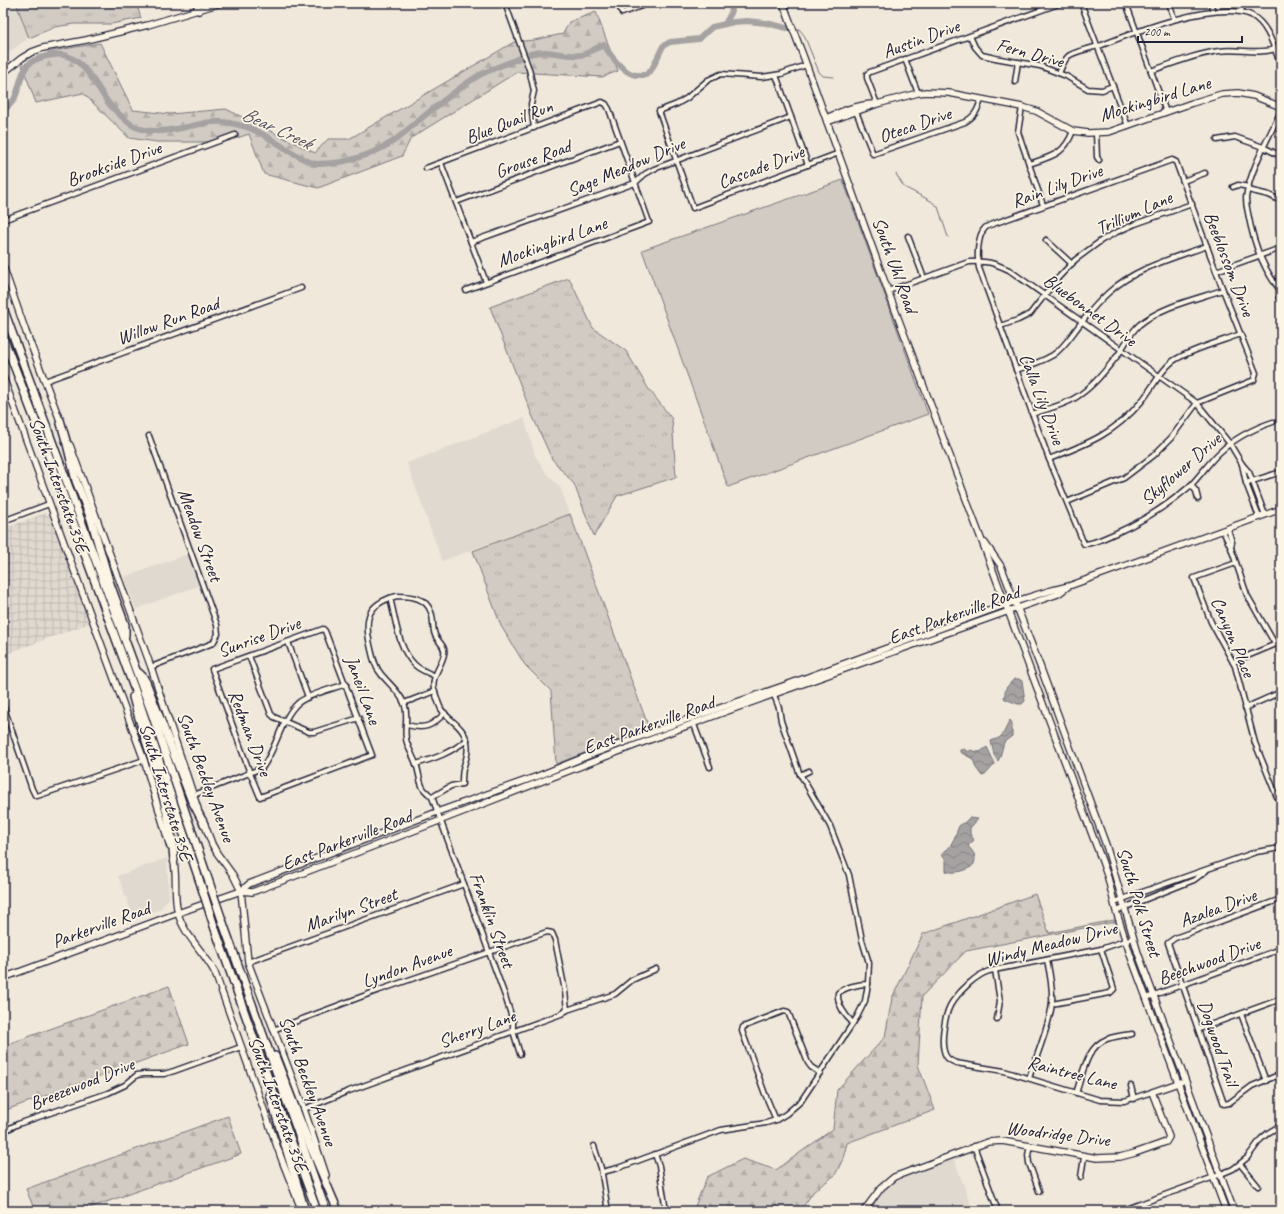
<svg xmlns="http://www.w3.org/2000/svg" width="1284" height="1214" font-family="Caveat,sans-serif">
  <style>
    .built { fill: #e0d9cf }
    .industrial { fill: url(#industrial-grid) }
    .grass { fill: url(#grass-tufts); stroke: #7a767f }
    .forest { fill: url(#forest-firs); stroke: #7a767f }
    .park { fill: #d1cbc3; stroke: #7a767f }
    .water { fill: url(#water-waves); stroke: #716f79 }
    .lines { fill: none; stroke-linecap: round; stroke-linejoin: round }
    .stream { stroke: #716f79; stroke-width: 1 }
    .river { stroke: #a6a2a2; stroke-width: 6 }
    .street-casing { stroke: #22223b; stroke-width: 7 }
    .secondary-casing { stroke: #22223b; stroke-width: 8 }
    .highway-casing { stroke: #22223b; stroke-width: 10 }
    .street { stroke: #fcf5e5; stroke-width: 4 }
    .secondary { stroke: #fcf5e5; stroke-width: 5.5 }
    .highway { stroke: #fcf5e5; stroke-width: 7 }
    .highway-bridge-casing { stroke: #22223b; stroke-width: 10; stroke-linecap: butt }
    .highway-bridge { stroke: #fcf5e5; stroke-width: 7 }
    .labels { text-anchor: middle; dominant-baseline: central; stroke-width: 3.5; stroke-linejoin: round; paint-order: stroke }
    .street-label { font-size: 19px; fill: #22223b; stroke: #fcf5e5 }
    .water-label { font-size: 20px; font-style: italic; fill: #575564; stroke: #fcf5e5 }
  </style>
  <defs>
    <pattern id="industrial-grid" width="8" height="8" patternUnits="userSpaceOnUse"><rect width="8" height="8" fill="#e0d9cf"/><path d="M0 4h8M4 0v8" fill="none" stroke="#c0bab3"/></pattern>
    <pattern id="grass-tufts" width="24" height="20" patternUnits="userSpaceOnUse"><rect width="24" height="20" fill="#d1cbc3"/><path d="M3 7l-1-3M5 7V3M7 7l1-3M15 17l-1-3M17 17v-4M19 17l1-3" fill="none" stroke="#b3aea8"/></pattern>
    <pattern id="forest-firs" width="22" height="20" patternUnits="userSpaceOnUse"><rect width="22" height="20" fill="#d1cbc3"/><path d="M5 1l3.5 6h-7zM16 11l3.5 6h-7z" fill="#b3aea8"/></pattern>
    <pattern id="water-waves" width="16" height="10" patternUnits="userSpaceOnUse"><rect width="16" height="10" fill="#a6a2a2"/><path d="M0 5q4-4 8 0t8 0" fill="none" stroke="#878485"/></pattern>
  </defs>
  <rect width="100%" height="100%" fill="#efe8db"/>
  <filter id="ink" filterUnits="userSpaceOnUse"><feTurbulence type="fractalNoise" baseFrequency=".025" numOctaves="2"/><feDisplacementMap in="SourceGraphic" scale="8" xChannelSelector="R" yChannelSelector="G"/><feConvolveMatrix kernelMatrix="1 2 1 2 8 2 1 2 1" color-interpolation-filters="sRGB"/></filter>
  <g filter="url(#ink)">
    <!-- built -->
    <g class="built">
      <polygon points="7,3 16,3 29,38 12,50 3,58 3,4"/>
      <polygon points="524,418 535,455 546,473 560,487 570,514 442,561 407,463"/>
      <polygon points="188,554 200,585 136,609 124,577"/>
      <polygon points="167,858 169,898 160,909 134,919 118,876"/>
      <polygon points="954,1159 973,1211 869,1211 885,1189 892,1183 908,1175"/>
    </g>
    <!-- industrial -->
    <polygon class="industrial" points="45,513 51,517 90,623 3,655 3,529"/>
    <!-- grass -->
    <g class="grass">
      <polygon points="16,3 136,3 141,18 111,24 74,24 55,27 29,38"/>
      <polygon points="569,278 593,328 626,351 648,388 672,419 676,477 617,496 594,536 574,484 552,459 532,415 490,307"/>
      <polygon points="570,514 649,728 556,764 551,691 525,665 501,626 473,551"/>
    </g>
    <!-- forest -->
    <g class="forest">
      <polygon points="596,12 618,71 602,77 517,72 411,138 402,156 318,188 264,174 249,134 225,142 157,142 129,138 83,93 36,103 22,65 52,51 100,43 133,110 170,114 226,109 315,153 328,139 349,139 514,42 534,40 563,34 569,22"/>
      <polygon points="1035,894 1049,933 1114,920 1115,922 966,951 922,996 918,1065 935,1110 847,1143 843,1159 835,1175 814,1191 800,1211 693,1211 707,1177 743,1159 776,1170 833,1129 837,1090 885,1037 892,998 923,934"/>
      <polygon points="169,986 189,1044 3,1111 3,1046"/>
      <polygon points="228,1116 241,1154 81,1211 35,1211 26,1189"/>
    </g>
    <!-- park -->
    <polygon class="park" points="843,180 928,414 728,487 642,250"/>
    <!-- water -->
    <g class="water">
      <polygon points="1014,679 1019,679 1022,681 1025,701 1022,704 1018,704 1005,699 1004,698 1006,688"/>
      <polygon points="1010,720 1012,723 1012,736 1004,742 1000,757 998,761 994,755 991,741 999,738 1003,734"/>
      <polygon points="987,747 995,764 985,775 982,776 976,768 973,759 960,752 960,750 964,749 968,752 971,750 973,751 980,752"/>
      <path d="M969 818 978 819 970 828V834L974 840 968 846C973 852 977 855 974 864 969 871 954 874 946 871V860L941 854 949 848 954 839 959 826 965 822Z"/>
    </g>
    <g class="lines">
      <!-- stream -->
      <g class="stream">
        <polyline points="797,29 799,29 804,35 819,72 823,76 834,77"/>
        <polyline points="896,174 904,187 931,201 938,207 948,237"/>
      </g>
      <!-- river -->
      <g class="river">
        <polyline points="725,24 731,13 733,3"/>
        <path d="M530 54C549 48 562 57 580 55 586 55 597 47 604 45 610 55 623 73 636 75 639 75 642 75 646 75L652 69 663 46 670 42 699 39 712 27 734 22 747 21 766 23 787 28"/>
        <path d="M3 110C23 99 16 75 30 63 36 58 46 56 53 55 80 50 95 84 107 101 112 108 125 120 132 125 154 139 188 125 212 122 220 121 231 123 239 125 257 128 279 145 295 154 302 158 309 163 317 164 322 164 328 163 333 163 351 161 373 154 389 144 398 139 406 131 413 125 433 109 452 93 473 79 486 70 507 64 522 57"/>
      </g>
      <defs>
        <g id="street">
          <polyline points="505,3 529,69 534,91 531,104 534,128"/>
          <polyline points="618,3 622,13 650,3"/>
          <polyline points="1081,3 1128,126"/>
          <polyline points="1126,3 1166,112"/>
          <polyline points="1169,3 1174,18"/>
          <polyline points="1211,3 1212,9"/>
          <polyline points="1241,10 1245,3"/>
          <polyline points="970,36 975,47 982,55 995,58 1040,66 1066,76 1088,89 1102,90 1113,86"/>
          <polyline points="905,59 918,93"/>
          <polyline points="806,65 781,74 762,77 721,74 708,80 687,98 677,104 659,111 693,208 839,153"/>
          <path d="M1151 71C1174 63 1196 54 1219 51 1238 48 1257 55 1275 49"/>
          <path d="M1059 73C1062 68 1064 58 1070 55 1079 50 1092 48 1102 45 1137 31 1216 0 1251 15 1269 25 1274 48 1281 66"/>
          <polyline points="776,75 808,165"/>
          <polyline points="1015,82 1018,62"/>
          <polyline points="877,104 867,78 867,74 870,72 1061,3"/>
          <polyline points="1022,107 1018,132 1043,205"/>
          <path d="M855 109 873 154 965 122C976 115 977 111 981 100"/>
          <path d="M1281 111C1270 135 1249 172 1246 198 1246 203 1247 209 1248 213 1253 241 1263 270 1281 291"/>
          <polyline points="1096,133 1097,157 1099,160"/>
          <polyline points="1217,140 1235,137 1263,147 1281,156"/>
          <polyline points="441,163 486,282"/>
          <path d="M1029 164C1052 156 1064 155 1073 131"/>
          <polyline points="426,168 602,102 606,104 609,109 649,222 466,290"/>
          <polyline points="1183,181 1205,173"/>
          <polyline points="1233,187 1238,185 1249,187"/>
          <polyline points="1248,190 1269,195 1281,201"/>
          <polyline points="456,202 620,141"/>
          <polyline points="3,220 235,135"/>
          <polyline points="908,236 924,278"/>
          <polyline points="1046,240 1072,264"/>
          <polyline points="471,242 635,183 645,174 654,169 791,117"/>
          <polyline points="1216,271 1281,248"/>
          <path d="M888 291 969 262C988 261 992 262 1009 270L1197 403 1230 444 1242 464 1249 472 1265 515"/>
          <polyline points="1279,298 1281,297"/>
          <polyline points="1000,326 1018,320 1030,314 1058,278 1075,260 1102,240 1117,232 1135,224 1192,204"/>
          <path d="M1016 370C1029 366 1041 362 1053 355 1065 347 1072 334 1081 323 1089 313 1098 302 1108 293 1135 268 1173 258 1207 246"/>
          <polyline points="45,381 301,288"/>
          <path d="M1032 414C1046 409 1062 406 1075 398 1093 387 1105 371 1118 355 1125 345 1130 333 1139 325 1162 306 1196 299 1223 290"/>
          <polyline points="149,436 217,625 218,634 213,643 151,667"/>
          <path d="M1049 459C1087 444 1114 434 1141 402 1152 389 1159 372 1173 361 1189 350 1222 341 1241 334"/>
          <polyline points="1242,464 1246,483 1259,517"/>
          <polyline points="1246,483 1281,472"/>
          <polyline points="1191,485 1196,491 1198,499"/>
          <path d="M1067 502 1124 478 1153 456 1171 438 1197 403 1254 380 1256 373 1223 290 1177 165 1176 162 1172 160 993 224C990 225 987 226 985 228 977 236 977 259 979 268L1049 459 1084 544C1094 544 1106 537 1116 533 1143 521 1167 506 1190 486 1201 475 1209 462 1220 452 1235 438 1255 428 1273 422"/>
          <polyline points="3,521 49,504"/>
          <polyline points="1228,529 1232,542 1231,547"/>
          <polyline points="1223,531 1231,548 1247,595 1275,644"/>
          <polyline points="1236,563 1194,578 1211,622 1235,666 1255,743 1277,797"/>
          <path d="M397 596C410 596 426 597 431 612 434 619 432 628 435 635 438 642 446 646 444 654 442 666 431 676 434 689 436 695 438 703 441 709 449 721 464 726 467 742 469 752 466 759 463 769 462 774 462 779 462 784L451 786 432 797C429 794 425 791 423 788 419 781 419 771 416 764 413 755 408 749 406 739 404 727 409 715 404 703 399 691 389 684 381 674 375 667 373 658 371 649 364 621 365 604 397 596Z"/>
          <path d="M390 598C396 620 398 649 415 665 420 670 429 673 435 676"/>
          <polygon points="323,629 325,631 372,755 260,797 250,773 212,669"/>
          <polyline points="288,642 308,697"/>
          <polyline points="249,656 271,714 274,717 309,732 314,732 359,718"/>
          <polyline points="1233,662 1281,642"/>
          <polyline points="404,703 435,691"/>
          <polyline points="3,705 32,789 35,795 37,796 144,760"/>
          <polyline points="1245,708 1281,692"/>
          <polyline points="693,722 710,767"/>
          <path d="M407 725C425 730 432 726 445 713"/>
          <path d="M416 764C436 758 450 753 467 740"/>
          <polyline points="800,775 809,771"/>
          <path d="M194 795 262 768C276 750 281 718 298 703 309 694 332 689 346 684"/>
          <polyline points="432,797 505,996 513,1021 513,1031 520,1054"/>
          <polyline points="1281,899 1175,938 1168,943 1224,1104 1229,1103 1252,1086 1281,1074"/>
          <polyline points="1114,902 1256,852 1281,848"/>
          <polyline points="1116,911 1194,880 1206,871"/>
          <path d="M1133 938 1101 949 989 971C976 975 961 990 953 1001 945 1011 939 1044 946 1056 948 1060 952 1061 956 1063L1004 1071 1100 1100 1124 1101 1152 1092"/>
          <polyline points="248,962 464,884"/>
          <polyline points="995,970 1000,1001 997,1019"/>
          <polyline points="1146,998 1281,949"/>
          <polyline points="1052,1004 1110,993 1114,989 1101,949"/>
          <polyline points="1241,1014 1266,1081"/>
          <path d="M853 1023C845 1016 837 1004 838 993 845 987 859 984 868 984"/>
          <polyline points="1199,1029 1281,999"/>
          <polyline points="273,1030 374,992 547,932 552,933 555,940 565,991 567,1010"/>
          <path d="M1029 1078C1036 1057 1050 1025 1052 1003 1053 989 1050 974 1047 960"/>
          <polyline points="1131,1086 1134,1099"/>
          <path d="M1076 1093C1083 1074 1086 1047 1107 1039 1115 1036 1124 1035 1132 1034"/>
          <polyline points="304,1109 349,1091 561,1014 567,1010 615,994 632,980 656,969"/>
          <polyline points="776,1120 765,1094 742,1031 743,1027 784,1011 788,1012 808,1063 811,1067 820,1073"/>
          <polyline points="4,1131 18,1124 108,1093 125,1085 137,1075 144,1074 164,1074 174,1071 241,1047"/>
          <polyline points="594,1146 601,1168 608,1211"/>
          <polyline points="974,1146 998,1211"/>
          <polyline points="1030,1146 1028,1155 1029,1163 1039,1191"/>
          <polyline points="655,1154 659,1166 666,1211"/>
          <polyline points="1240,1164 1258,1186"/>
          <polyline points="602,1172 618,1168 721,1130 766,1123 776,1120 786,1114 801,1101 857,1017 865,1001 868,984 869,963 862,940 849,875 830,826 799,772 781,721 779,708 774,695"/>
          <polyline points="1081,1177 1084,1157"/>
          <polyline points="1121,1211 1214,1177 1233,1169 1247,1158 1261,1139 1268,1133 1281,1125"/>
        </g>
        <g id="secondary">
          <polyline points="196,3 199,11"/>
          <polyline points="783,3 804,58 888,291 1102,861 1108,878 1116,911 1131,957 1226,1211"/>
          <polyline points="3,73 22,58 32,52 43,48 86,40 148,25 221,3"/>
          <path d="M826 118C841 112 858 104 874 104"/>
          <polyline points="827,122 877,104 918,93 926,92 949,93 1022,107 1036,111 1073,131 1088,133 1109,132 1192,103 1222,94 1238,93 1254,96 1281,107"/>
          <polyline points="3,266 26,332 61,423"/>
          <polyline points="3,377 144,760 170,847"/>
          <polyline points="70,445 151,667 198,809"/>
          <polyline points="985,543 1001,566 1040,666 1106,845 1138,953 1234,1211"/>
          <polyline points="203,820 212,844 217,853 233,875 241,891 248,962 304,1109 326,1175"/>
          <path d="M173 858C178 874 173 895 178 913 184 936 205 952 215 973L283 1163 302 1211"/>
          <path d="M241 891 252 892C399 838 544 779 692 724 797 685 903 649 1009 611L1058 594 1066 588"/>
          <polyline points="3,978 178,913 241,891 249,884 437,812 538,776 590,755 691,718 786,685 1007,604 1049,591 1069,586 1281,509"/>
          <polyline points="864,1211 881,1188 894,1177 988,1142 1002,1141 1097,1158 1120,1157 1135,1153 1166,1142 1169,1137 1152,1092 1181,1082"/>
        </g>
        <g id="highway">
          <polyline points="3,308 151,711 207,876"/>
          <polyline points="3,337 50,459 141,707 199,879"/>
          <polyline points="60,420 67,444 76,481 91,519 109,581 125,625 125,635"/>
          <polyline points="139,673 143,677 146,682 191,799 204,824"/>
          <path d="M133 697C147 750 171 805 174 860"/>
          <polyline points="223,923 326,1211"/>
          <polyline points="214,926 260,1056 317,1211"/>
          <polyline points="275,1056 309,1143 338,1211"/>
          <polyline points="270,1095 305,1211"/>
        </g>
      </defs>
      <!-- street casing -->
      <use href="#street" class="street-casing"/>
      <!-- secondary casing -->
      <use href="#secondary" class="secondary-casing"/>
      <!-- highway casing -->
      <use href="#highway" class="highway-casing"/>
      <!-- street -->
      <use href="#street" class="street"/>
      <!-- secondary -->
      <use href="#secondary" class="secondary"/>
      <!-- highway -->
      <use href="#highway" class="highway"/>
      <defs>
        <g id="highway-bridge">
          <polyline points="207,876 223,923"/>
          <polyline points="199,879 214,926"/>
        </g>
      </defs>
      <!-- highway-bridge casing -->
      <use href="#highway-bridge" class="highway-bridge-casing"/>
      <!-- highway-bridge -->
      <use href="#highway-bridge" class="highway-bridge"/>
    </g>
  </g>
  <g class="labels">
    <!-- street labels -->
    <g class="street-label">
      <text transform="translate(921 39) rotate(-20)">Austin Drive</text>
      <text transform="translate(1030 53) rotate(15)">Fern Drive</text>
      <text transform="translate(1155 99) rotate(-17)">Mockingbird Lane</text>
      <text transform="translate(509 122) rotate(-21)">Blue Quail Run</text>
      <text transform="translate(915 125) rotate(-19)">Oteca Drive</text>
      <text transform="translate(533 159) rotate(-20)">Grouse Road</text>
      <text transform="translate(114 164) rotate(-20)">Brookside Drive</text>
      <text transform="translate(626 167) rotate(-23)">Sage Meadow Drive</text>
      <text transform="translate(761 167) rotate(-21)">Cascade Drive</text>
      <text transform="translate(1057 186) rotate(-20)">Rain Lily Drive</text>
      <text transform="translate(1134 213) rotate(-24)">Trillium Lane</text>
      <text transform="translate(552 242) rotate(-20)">Mockingbird Lane</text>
      <text transform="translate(1229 264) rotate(69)">Beeblossom Drive</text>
      <text transform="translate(895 265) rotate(70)">South Uhl Road</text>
      <text transform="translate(1090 310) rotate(36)">Bluebonnet Drive</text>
      <text transform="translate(168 321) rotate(-20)">Willow Run Road</text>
      <text transform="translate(1042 399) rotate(69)">Calla Lily Drive</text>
      <text transform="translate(1181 469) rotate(-41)">Skyflower Drive</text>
      <text transform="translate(59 485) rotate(70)">South Interstate 35E</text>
      <text transform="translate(200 535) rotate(70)">Meadow Street</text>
      <text transform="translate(954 615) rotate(-20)">East Parkerville Road</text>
      <text transform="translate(259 637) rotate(-20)">Sunrise Drive</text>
      <text transform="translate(1233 637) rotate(67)">Canyon Place</text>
      <text transform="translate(363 690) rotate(70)">Janeil Lane</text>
      <text transform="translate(649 725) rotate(-20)">East Parkerville Road</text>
      <text transform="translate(250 733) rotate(69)">Redman Drive</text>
      <text transform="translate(206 777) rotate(70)">South Beckley Avenue</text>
      <text transform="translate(166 792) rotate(73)">South Interstate 35E</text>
      <text transform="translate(347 840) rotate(-21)">East Parkerville Road</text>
      <text transform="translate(1139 902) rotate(73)">South Polk Street</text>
      <text transform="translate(1218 908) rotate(-20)">Azalea Drive</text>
      <text transform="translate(351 910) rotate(-20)">Marilyn Street</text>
      <text transform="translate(492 920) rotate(70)">Franklin Street</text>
      <text transform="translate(101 925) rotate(-20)">Parkerville Road</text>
      <text transform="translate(1051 944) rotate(-14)">Windy Meadow Drive</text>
      <text transform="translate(1209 961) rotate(-20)">Beechwood Drive</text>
      <text transform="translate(407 966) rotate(-20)">Lyndon Avenue</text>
      <text transform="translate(477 1029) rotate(-20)">Sherry Lane</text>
      <text transform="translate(1218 1043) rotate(71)">Dogwood Trail</text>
      <text transform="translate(1072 1073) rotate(14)">Raintree Lane</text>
      <text transform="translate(308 1081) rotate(70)">South Beckley Avenue</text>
      <text transform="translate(82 1084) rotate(-22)">Breezewood Drive</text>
      <text transform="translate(278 1104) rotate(70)">South Interstate 35E</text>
      <text transform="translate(1058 1134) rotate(7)">Woodridge Drive</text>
    </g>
    <!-- water labels -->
    <g class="water-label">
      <text transform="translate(277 128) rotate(25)">Bear Creek</text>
    </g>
  </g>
  <!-- margin -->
  <rect width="1284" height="1214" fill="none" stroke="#fcf5e5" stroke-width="16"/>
  <rect x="8" y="8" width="1268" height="1198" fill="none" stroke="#22223b" stroke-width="1.5" filter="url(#ink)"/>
  <!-- scale -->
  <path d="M1138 36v6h104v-6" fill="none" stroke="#22223b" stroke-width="2"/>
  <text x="1144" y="36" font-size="12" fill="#22223b" stroke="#fcf5e5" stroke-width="3" paint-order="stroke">200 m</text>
</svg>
